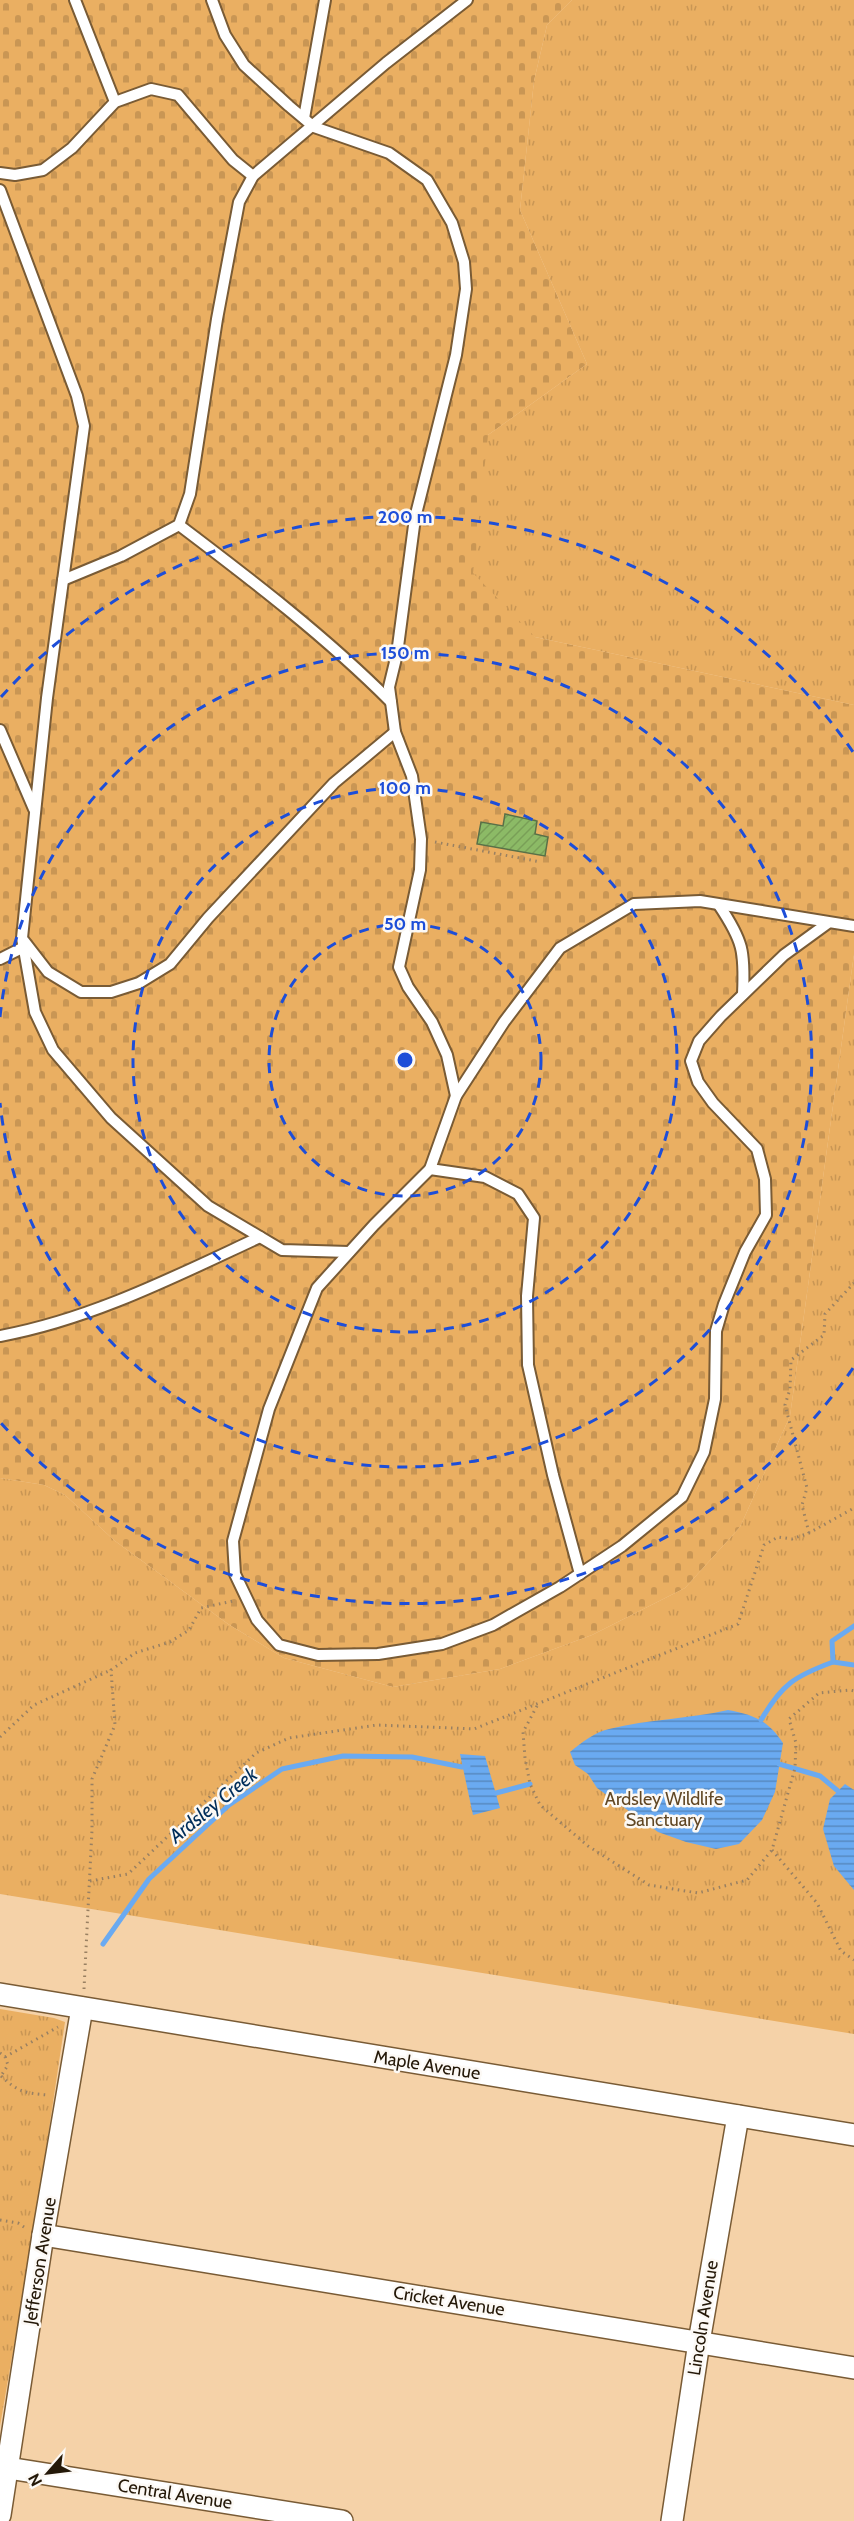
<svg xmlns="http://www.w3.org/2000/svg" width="854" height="2521" font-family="Cabin,sans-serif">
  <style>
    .cemetery { fill: url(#cemetery-stones) }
    .park { fill: url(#park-tufts) }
    .water { fill: url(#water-rules) }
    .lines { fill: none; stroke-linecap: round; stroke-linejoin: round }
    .stream { stroke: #6aaaf1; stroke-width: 5 }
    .building { fill: url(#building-hatch); stroke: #597047; stroke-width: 1.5 }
    .service-casing { stroke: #795b35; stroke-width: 14 }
    .minor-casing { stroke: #795b35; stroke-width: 24 }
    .path { stroke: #998062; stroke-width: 3; stroke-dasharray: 1.5 4.5; stroke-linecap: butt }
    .service { stroke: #fff; stroke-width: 10 }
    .minor { stroke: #fff; stroke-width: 21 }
    .ring { fill: none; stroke: #1d4ed8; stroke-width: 3; stroke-dasharray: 10 8 }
    .labels { text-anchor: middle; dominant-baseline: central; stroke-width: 5; stroke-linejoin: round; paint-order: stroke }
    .park-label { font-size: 18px; fill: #614724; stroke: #fcf9f5 }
    .street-label { font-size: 18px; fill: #241808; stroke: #fcf9f5 }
    .water-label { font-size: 20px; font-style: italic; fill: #002d59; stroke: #fcf9f5 }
    .centre { fill: #1d4ed8; stroke: #fcf9f5; stroke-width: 3 }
    .ring-label { font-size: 18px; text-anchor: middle; font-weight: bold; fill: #1d4ed8; stroke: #fcf9f5; stroke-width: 5; stroke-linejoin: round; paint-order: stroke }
  </style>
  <defs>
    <pattern id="cemetery-stones" width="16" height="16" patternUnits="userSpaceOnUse" patternTransform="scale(1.5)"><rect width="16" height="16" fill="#eaaf62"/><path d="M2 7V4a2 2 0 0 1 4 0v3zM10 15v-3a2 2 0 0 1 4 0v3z" fill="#c99654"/></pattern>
    <pattern id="park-tufts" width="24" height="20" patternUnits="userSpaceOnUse" patternTransform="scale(1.5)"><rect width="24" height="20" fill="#eaaf62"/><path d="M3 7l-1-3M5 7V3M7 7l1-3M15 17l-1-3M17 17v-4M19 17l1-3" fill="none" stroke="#c99654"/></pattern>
    <pattern id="water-rules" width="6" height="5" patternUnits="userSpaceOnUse" patternTransform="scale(1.5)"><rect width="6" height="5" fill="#6aaaf1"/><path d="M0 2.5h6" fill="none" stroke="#5789c1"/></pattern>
    <pattern id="building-hatch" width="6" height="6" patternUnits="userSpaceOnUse" patternTransform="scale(1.5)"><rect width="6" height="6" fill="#8cba66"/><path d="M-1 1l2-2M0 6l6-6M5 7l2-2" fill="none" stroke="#799f57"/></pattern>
  </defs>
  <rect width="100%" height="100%" fill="#f5d2a8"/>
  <!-- cemetery -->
  <polygon class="cemetery" points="0,0 572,0 547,25 534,81 520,210 587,364 488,435 535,637 854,705 854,954 790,1416 740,1527 685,1588 592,1635 500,1669 393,1687 284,1658 228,1624 115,1541 65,1495 44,1485 0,1478"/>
  <!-- park -->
  <g class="park">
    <polygon points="572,0 854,0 854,705 535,637 473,573 488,435 587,364 520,210 534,81 547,25"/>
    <polygon points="854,954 854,2034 0,1894 0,1478 44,1485 65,1495 115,1541 228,1624 284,1658 393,1687 500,1669 592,1635 685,1588 740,1527 790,1416"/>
    <polygon points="0,2009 54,2018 65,2022 34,2230 0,2426"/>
  </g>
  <!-- water -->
  <g class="water">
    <path d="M728 1710C754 1715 768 1720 783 1743L775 1792 762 1820 739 1844 716 1849 686 1842 658 1832 597 1788 588 1774 575 1765 570 1752C581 1743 595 1732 609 1729 649 1719 689 1719 728 1710Z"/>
    <polygon points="460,1754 485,1756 500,1808 473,1815"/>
    <polygon points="845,1784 854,1790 854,1890 834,1866 823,1829 830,1799"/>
  </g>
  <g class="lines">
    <!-- stream -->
    <g class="stream">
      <polyline points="833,1662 854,1665"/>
      <path d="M761 1720C782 1684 795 1676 833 1662L832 1641 854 1626"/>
      <polyline points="779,1764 820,1776 838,1791"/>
      <polyline points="496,1793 530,1784"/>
      <polyline points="103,1944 149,1879 229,1805 282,1769 343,1756 412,1757 462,1767 468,1766"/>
    </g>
  </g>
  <!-- building -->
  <polygon class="building" points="505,814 537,821 535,834 548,837 545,856 477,844 481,822 503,826"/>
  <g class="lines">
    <defs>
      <g id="service">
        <polyline points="75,0 115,102"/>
        <polyline points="212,0 225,35 244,65 289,106 314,127 389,153 427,180 452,223 464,262 466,289 456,355 415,518 397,654 389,687 395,732 412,776 421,839 420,870 399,967 408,987 432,1022 447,1055 456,1096"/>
        <polyline points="304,118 325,0"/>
        <polyline points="0,173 15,175 43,170 72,148 115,102 151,89 178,95 233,160 253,176"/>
        <polyline points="0,190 77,396 84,426 47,698 22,938 35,1012 53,1050 111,1118 208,1206 282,1250 349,1252"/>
        <path d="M179 525C253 581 325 636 391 702"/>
        <polyline points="63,580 121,556 179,525 190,494 217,319 239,202 253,176 386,63 467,0"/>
        <polyline points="0,730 34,809"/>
        <path d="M719 905C743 941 745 951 743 994"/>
        <polyline points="828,923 784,955 721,1016 699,1041 691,1061 698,1082 713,1103 757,1149 765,1179 766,1215 745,1252 724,1304 716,1331 715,1399 704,1452 682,1497 622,1546 560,1587 493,1625 442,1644 378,1654 318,1655 279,1645 257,1620 235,1574 233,1541 269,1409 317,1288 374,1225 430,1169 456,1096 504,1022 560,948 634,904 700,901 854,926"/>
        <polyline points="24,941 48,972 81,992 111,992 139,983 170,964 208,918 334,783 395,732"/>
        <polyline points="0,959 24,947"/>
        <polyline points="430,1169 485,1177 518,1194 534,1218 527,1296 528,1365 553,1475 580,1574"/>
        <path d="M0 1336C92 1319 176 1276 260 1237"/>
      </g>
      <g id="minor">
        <polyline points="0,1994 854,2135"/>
        <polyline points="43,2235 854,2368"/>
        <polyline points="8,2468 342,2521"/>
        <polyline points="0,2515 43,2235 82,2008"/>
        <polyline points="672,2521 699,2342 738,2116"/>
      </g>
    </defs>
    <!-- service casing -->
    <use href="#service" class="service-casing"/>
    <!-- minor casing -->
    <use href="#minor" class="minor-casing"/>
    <!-- path -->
    <g class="path">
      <polyline points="435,842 541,862"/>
      <polyline points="809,1533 802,1505 807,1488 785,1405 790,1389 791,1360 824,1335 825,1314 854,1283"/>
      <polyline points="537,1706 523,1732 525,1758 530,1784 540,1805 588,1846 649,1885 698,1893 747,1880 772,1850 795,1768 796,1743 789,1719 819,1693 850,1690 854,1691"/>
      <polyline points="0,1737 34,1705 111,1670"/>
      <polyline points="772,1850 817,1903 841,1951 854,1960"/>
      <polyline points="90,1881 128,1874 256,1753 289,1738 377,1725 474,1729 738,1624 764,1545 778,1537 792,1539 809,1533 854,1508"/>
      <polyline points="84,1989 92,1830 92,1779 115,1725 111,1670 135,1653 170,1642 189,1630 201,1608 233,1601"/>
      <polyline points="0,2053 5,2057 8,2065 1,2076"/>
      <polyline points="5,2057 58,2027"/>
      <path d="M1 2076C18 2092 25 2093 47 2095"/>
      <polyline points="0,2220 18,2223 24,2227"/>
    </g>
    <!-- service -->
    <use href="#service" class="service"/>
    <!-- minor -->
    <use href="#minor" class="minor"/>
  </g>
  <!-- distance rings -->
  <g class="ring">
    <circle cx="405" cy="1060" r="136"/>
    <circle cx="405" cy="1060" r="272"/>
    <path d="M0 1017A407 407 0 1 1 0 1103"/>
    <path d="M853 1368A543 543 0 0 1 1 1423M1 697A543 543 0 0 1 853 752"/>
  </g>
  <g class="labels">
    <!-- park labels -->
    <g class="park-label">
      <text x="664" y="1799">Ardsley Wildlife<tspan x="664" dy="21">Sanctuary</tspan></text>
    </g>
    <!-- street labels -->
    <g class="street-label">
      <text transform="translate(427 2065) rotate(9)">Maple Avenue</text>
      <text transform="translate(40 2261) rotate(-81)">Jefferson Avenue</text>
      <text transform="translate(449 2301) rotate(9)">Cricket Avenue</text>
      <text transform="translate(703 2318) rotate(-81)">Lincoln Avenue</text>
      <text transform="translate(175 2494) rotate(9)">Central Avenue</text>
    </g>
    <!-- water labels -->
    <g class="water-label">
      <text transform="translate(213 1805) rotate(-39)">Ardsley Creek</text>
    </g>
  </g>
  <circle cx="405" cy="1060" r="9" class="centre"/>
  <g class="ring-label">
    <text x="405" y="523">200 m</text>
    <text x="405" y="659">150 m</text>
    <text x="405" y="794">100 m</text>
    <text x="405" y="930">50 m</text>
  </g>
  <!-- north arrow -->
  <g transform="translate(48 2473) rotate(242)" stroke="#fcf9f5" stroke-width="4.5" paint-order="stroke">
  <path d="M0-4.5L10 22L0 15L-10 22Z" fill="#241808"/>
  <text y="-9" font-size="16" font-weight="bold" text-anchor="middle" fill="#241808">N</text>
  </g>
</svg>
